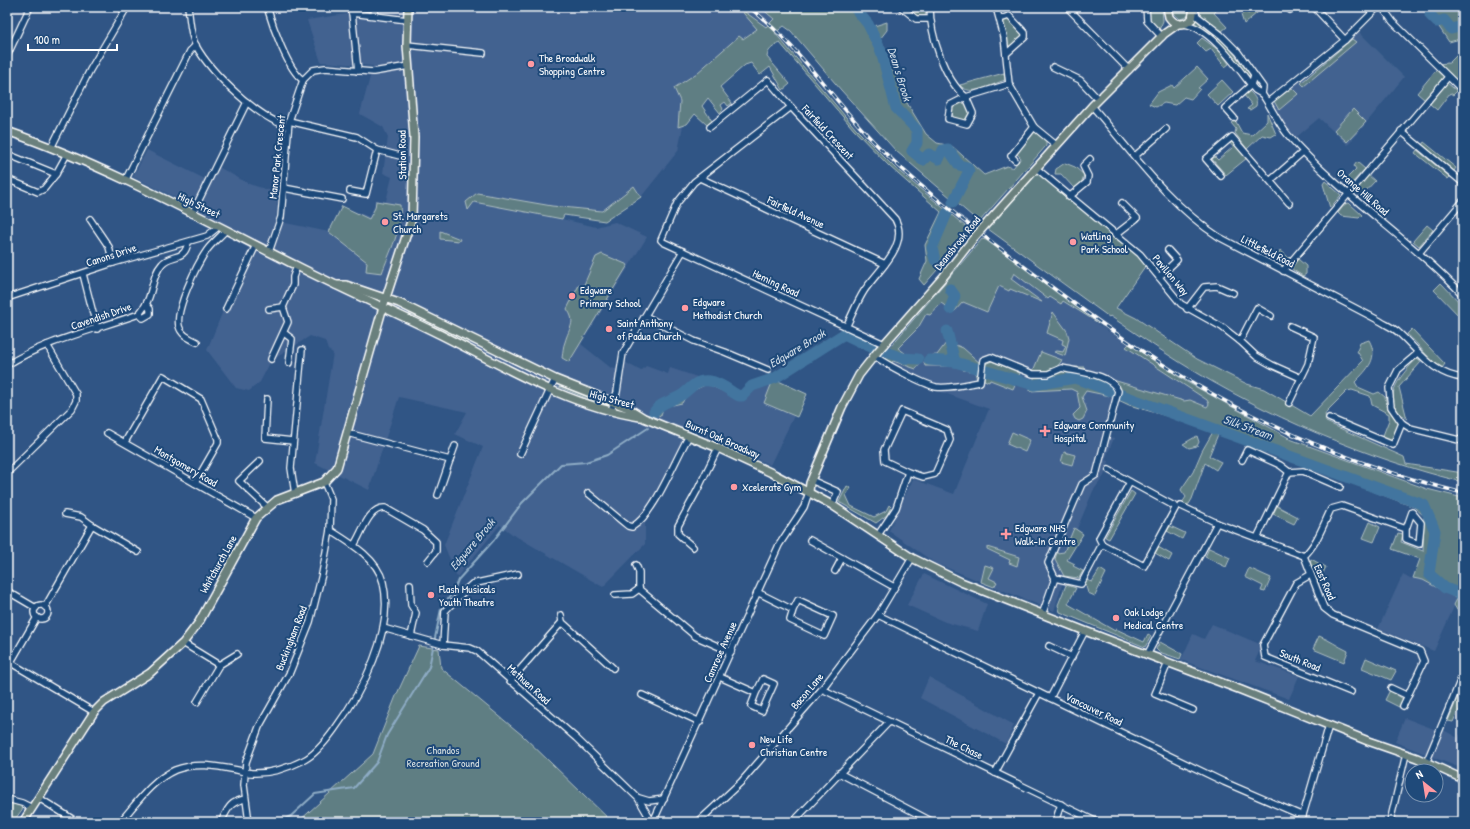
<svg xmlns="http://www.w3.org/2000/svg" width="1470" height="829" font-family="'Patrick Hand',sans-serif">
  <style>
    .built { fill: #426290 }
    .green { fill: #5e7e83; stroke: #aebec1 }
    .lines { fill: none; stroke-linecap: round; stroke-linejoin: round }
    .stream { stroke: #8eacc5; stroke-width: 2 }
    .river { stroke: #42759f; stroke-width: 11 }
    .minor-casing { stroke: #fff; stroke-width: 8 }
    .major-casing { stroke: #fff; stroke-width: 10 }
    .minor { stroke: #1f4a7a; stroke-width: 5.5 }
    .major { stroke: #6a807d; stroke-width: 7 }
    .rail-casing { stroke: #fff; stroke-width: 3.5 }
    .rail { stroke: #1f4a7a; stroke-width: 2; stroke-dasharray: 6; stroke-linecap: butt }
    .major-bridge-casing { stroke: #fff; stroke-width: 10; stroke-linecap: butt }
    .major-bridge { stroke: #6a807d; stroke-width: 7 }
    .poi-dot { fill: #ff9aa2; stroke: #1f4a7a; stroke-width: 1.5 }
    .labels { text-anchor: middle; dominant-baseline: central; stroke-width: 4; stroke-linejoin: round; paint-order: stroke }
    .poi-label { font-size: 11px; fill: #fff; stroke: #1f4a7a; text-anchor: start }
    .street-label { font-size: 11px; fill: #fff; stroke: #1f4a7a }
    .park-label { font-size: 11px; fill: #d7dfe0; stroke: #1f4a7a }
    .water-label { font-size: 12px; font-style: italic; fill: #d0dce7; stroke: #1f4a7a }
  </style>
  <rect width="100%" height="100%" fill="#305585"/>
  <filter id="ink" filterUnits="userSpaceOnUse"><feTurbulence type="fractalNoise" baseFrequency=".025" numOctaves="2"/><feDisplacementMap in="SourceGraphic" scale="8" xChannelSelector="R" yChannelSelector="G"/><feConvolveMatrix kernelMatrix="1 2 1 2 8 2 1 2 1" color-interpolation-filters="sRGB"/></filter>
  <g filter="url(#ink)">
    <!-- built -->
    <g class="built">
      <polygon points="360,7 802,7 690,90 678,151 641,197 605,221 563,215 562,219 596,227 615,222 647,237 581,344 611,368 621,370 623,361 641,371 646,366 668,374 670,368 697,377 740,399 745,397 754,388 774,380 764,403 794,416 770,465 689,428 645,523 645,544 603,587 512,534 500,525 457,577 444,545 483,447 455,434 467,412 399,397 369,490 315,463 333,353 328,350 325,341 310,336 271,361 260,382 249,391 236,388 207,350 252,240 191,205 133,177 147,150 207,180 215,165 249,184 278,193 276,221 329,232 342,206 369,217 374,207 375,200 386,201 392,177 383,173 388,137 383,127 360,114 373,66 321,62 307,20 346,14 360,9"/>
      <polygon points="1356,29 1404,77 1348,145 1319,118 1293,140 1267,103"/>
      <polygon points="982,239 1068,304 1145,356 1228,406 1215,424 1118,397 1109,437 1114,438 1105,460 1109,461 1104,476 1093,491 1060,569 1064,576 1064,584 1062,585 1054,611 935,563 889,531 913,479 954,494 989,409 939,391 875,364"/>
      <polygon points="924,574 987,604 978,631 945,622 907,605"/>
      <polygon points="1403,574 1410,578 1423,580 1454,597 1463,582 1463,608 1457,600 1434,651 1378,629"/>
      <polygon points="1212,624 1262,645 1255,661 1299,676 1289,699 1181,660 1193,634 1204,639"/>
      <polygon points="929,677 1014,725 1006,744 920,698"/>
      <polygon points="1405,718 1439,731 1440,728 1458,738 1460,734 1463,735 1463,769 1395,742"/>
    </g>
    <!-- green -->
    <g class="green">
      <path d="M738 7 766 27 774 19 760 7H858L871 27 887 22V30L880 39 892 69 903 85 907 103 926 134 937 143 952 146 984 175 1007 166 1013 168 1021 158 1016 153 1035 132 1046 141V146L979 222 896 151 841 90 791 31 784 26 775 33 856 129 895 168 971 231 924 285 919 279 927 261 925 245 941 212 890 167 854 130 780 43C773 47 768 49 767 57L790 84 783 90 770 67 760 75 751 63 745 65 720 87 732 103 728 106 725 102 721 105 723 109 720 113 708 98 702 106 712 121 707 125 695 114 687 124 678 127 680 101 674 88 697 73 739 36 743 39 757 29Z"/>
      <polygon points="904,7 926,7 925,18 915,17"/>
      <polygon points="1149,7 1162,7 1163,21 1159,30 1150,20"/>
      <polygon points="1173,7 1190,7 1190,12 1187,17 1180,19 1173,13"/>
      <polygon points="1198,7 1216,7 1218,9 1214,13 1227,27 1222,31 1203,19"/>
      <polygon points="1257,7 1264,7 1244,24 1241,15 1246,11 1248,14"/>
      <polygon points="1422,7 1463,7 1463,43 1460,39 1449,42 1437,24"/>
      <polygon points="1196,18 1199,23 1226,44 1250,74 1251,80 1247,78 1197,26 1191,23"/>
      <polygon points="1007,19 1010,20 1023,32 1023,36 1009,50 1003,20"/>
      <polygon points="1202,38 1221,52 1229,64 1225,67 1211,49 1206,52 1197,43"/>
      <polygon points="1352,39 1356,42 1304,86 1301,83"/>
      <polygon points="1463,49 1463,92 1436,64 1449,63"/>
      <polygon points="1197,67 1208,79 1198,88 1200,89 1191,99 1184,97 1175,105 1164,103 1156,107 1149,104 1158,92 1172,85 1174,88"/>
      <polygon points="1436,70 1444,77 1425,100 1417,93"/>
      <path d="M1004 73 1005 80C992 84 970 98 960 85Z"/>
      <polygon points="1222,80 1233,92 1218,106 1207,94"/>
      <polygon points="1447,83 1457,91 1453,95 1450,93 1437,110 1430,104"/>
      <polygon points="1292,88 1298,94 1279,110 1274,101"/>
      <path d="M1248 90C1253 95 1258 99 1256 106L1250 110 1247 109 1252 105 1243 94Z"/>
      <circle cx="961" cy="112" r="9"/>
      <polygon points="1353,109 1366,122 1347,142 1334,130"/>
      <polygon points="1267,113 1276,134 1271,137 1262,135 1247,149 1235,133 1236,129 1231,123 1235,120 1242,133 1252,135 1267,121"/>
      <polygon points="1232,141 1247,158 1226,175 1212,159 1215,157 1218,160 1233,147 1230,143"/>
      <polygon points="1424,142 1456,168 1454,171 1422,145"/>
      <polygon points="1417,150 1450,177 1448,179 1415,153"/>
      <polygon points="1357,162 1365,169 1350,185 1345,180 1356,169 1354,166"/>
      <polygon points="1065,163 1075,167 1084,175 1081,184 1074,188 1061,174 1055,174 1056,169"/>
      <path d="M1036 168 1148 262 1116 308 1136 318 1197 359 1247 384 1264 389 1310 416 1363 361 1357 351 1360 343 1369 340C1379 358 1368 369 1355 382L1358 387 1374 394 1379 392 1385 397 1388 409 1399 423 1391 442 1382 438 1389 420V414L1372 405 1370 396 1352 390 1347 391 1325 413 1326 422 1404 457 1406 464 1463 473V482C1368 459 1264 415 1181 363 1157 348 1134 332 1110 316L1109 317 984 226Z"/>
      <polygon points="1368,175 1375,181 1361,196 1354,190"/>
      <polygon points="1325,181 1341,195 1330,208 1323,184"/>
      <polygon points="634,186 641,197 605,221 564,215 562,219 474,202 468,210 466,202 477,193 552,206 602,211"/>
      <path d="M376 201 400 205C403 228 389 253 382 273L366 271 367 262 329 232 342 206 369 219 375 208Z"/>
      <polygon points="1349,203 1362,215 1359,218 1341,216 1338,213 1345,204"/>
      <polygon points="1427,225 1433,230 1419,246 1413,241"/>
      <polygon points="440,231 460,239 459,241 440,239"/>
      <polygon points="982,239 986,240 1103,326 1063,301 1061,304 1050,297 1048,299 1014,273 1011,279 1042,302 1010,289 1009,291 999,286 987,312 963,302 954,312 941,303 930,315 926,314 918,328 898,348 909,356 918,356 920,364 916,369 893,361 891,364 885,359 885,353"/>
      <polygon points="1280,250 1289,258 1283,266 1275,260"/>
      <path d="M602 254 628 265 569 362 562 358C563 352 563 346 565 342 569 327 577 323 567 309L579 285 583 287 596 257Z"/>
      <polygon points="1298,259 1306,266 1306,274 1303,276 1293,270 1292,267"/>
      <polygon points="1441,283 1463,306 1463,320 1434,290"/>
      <polygon points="410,312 468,340 467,343 409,314"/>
      <polygon points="1053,312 1067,331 1069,338 1065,356 1054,352 1057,351 1063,352 1066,346 1062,344 1063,340 1047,333"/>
      <path d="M946 329 948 330 953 344 963 348 981 364 977 380 975 372 963 370V366H925L924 362C927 357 930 355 937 355L946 343Z"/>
      <path d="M1412 329 1445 364 1442 368C1427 359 1420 345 1407 334Z"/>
      <path d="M844 332 847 333 774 379 807 394 797 417 764 403 773 380 754 388 745 397 740 399 707 384 688 393 682 403 673 405 669 403 663 407 661 416 650 412C658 403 694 383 706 378L742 395 748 385 788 368 807 353Z"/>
      <polygon points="1129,344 1187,382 1289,438 1287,438 1427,489 1463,498 1463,607 1457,610 1454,605 1457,599 1454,597 1423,580 1413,578 1420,559 1392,549 1398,533 1403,534 1401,542 1423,551 1424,516 1414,507 1219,432 1209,456 1221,462 1216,470 1205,463 1192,499 1189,504 1185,505 1182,503 1186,497 1181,490 1182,488 1193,472 1202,451 1214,430 1129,405 1110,396 1086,391 1082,397 1087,411 1083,419 1079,421 1075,419 1073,415 1080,408 1077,392 1071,389 1030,391 1030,385 1035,377 1075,367 1084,367 1086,372 1184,401 1190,400 1207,407 1209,404 1207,400 1126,347"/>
      <path d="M1041 352 1062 360C1055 372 1045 372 1033 371Z"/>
      <path d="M1416 359H1419L1421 362 1399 387 1407 419C1378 400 1400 377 1416 359Z"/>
      <polygon points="992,361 1020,373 1013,389 990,380 989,382 984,380 985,364"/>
      <polygon points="561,384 607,403 606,406 559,387"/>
      <polygon points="1012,432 1030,440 1025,452 1007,444"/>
      <polygon points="1197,436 1199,442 1197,446 1189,448 1183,444"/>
      <polygon points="1064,452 1075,455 1072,465 1061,462"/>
      <polygon points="847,486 851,488 846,495 851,506 874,517 886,511 889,505 891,507 887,515 876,523 839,502"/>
      <polygon points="1131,491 1135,494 1109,539 1105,537"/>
      <polygon points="1277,506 1298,517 1294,524 1273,514"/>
      <polygon points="1370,522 1380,527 1374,542 1363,538"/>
      <polygon points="1170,526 1185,533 1182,539 1167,531"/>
      <polygon points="1074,528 1083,534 1067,560 1075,564 1073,566 1083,571 1079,578 1064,576 1055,559 1057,553 1064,552"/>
      <polygon points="987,547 1019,557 1017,566 1009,563 1010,560 987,549"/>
      <polygon points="1158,547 1172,555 1169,561 1155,553"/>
      <polygon points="1209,548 1230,558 1226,567 1205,557"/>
      <polygon points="1311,559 1326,567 1318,583 1310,563"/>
      <polygon points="985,565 994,568 989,578 997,582 994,587 981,582"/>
      <polygon points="1249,568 1271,578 1265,592 1261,591 1263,586 1245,577"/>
      <polygon points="1100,569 1106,573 1095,596 1088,593 1085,583 1086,580 1092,582"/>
      <polygon points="1066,585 1076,588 1068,604 1115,631 1116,629 1144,642 1148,634 1151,636 1145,647 1060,612 1058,605"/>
      <path d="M1319 636C1330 640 1337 646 1348 651L1344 662 1313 649Z"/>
      <polygon points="1160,642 1182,654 1180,659 1159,652 1156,649"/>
      <polygon points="419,646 439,649 441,668 522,735 612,822 298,822 373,754 396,696"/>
      <polygon points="1366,658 1396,671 1391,680 1362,668"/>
      <polygon points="1390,690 1403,699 1399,707 1385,700"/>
      <polygon points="1459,694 1463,694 1463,711 1458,711 1453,722 1448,721"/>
      <polygon points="7,802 24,807 13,822 7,822"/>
    </g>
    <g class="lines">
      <!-- stream -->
      <polyline class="stream" points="278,822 291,816 315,794 354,788 377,762 387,735 429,667 441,609 453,592 458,580 494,540 522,503 561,464 586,462 607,455 648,428"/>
      <!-- river -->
      <g class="river">
        <polyline points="854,7 868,24 881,51 896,108 917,130 917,143 912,151 923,160 929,154 939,159 943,150 948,149 959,165 967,167 969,171 953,202"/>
        <polyline points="1431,7 1430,15 1437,22 1444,20 1451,29 1463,26"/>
        <polyline points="935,260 932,248 947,213"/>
        <polyline points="950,309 955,296 950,289"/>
        <polyline points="947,331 955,362"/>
        <polyline points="885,352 903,358 918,359"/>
        <polyline points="929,360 955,362 1034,385 1075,378 1424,505 1435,531 1429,574 1445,588 1463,595"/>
        <path d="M654 412C660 403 669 402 678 397 685 394 689 388 695 384 711 374 726 389 739 396H742L752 386 775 378 844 334 871 347"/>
      </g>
      <defs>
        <g id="minor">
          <path d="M188 7C190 19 190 35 196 46 211 73 259 119 288 126"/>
          <path d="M267 7C272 24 288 71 303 80"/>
          <polyline points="348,7 352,13 358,71"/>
          <polyline points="901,7 916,19 930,19"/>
          <path d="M930 7C930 34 944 80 966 97L1009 84"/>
          <polyline points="996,7 1004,37 1009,84 1034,127 1056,145"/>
          <polyline points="1067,7 1129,70"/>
          <polyline points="1146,7 1147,21 1162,37"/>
          <polyline points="1314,7 1345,40"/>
          <polyline points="1382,7 1393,22 1463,91"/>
          <polyline points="1290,10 1293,7"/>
          <polyline points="1195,11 1197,16 1221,35 1238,52 1263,87 1262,94"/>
          <polyline points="352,13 407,20"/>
          <polyline points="374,15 375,7"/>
          <polyline points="1000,19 1009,16 1025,33 1025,37 1006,54"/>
          <path d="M1184 24C1212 28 1238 69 1255 90L1262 94C1271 107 1278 123 1288 135 1340 195 1409 238 1463 295"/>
          <polyline points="407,45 483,53"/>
          <polyline points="7,56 30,7"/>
          <polyline points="1053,67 1080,80 1098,99"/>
          <polygon points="966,97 973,113 967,124 948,119 950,105"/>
          <polyline points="1268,102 1345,40 1378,7"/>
          <path d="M1092 106C1131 151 1169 205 1219 237L1380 321C1386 325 1394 328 1399 333 1419 351 1433 375 1463 378"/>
          <polyline points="1234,118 1225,108 1251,85 1254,75"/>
          <polyline points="289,121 357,137 377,150"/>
          <polyline points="710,127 768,80 791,107"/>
          <polyline points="1401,131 1463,183"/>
          <polyline points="51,148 90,70 127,7"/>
          <polyline points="7,154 56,174 67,154"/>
          <polyline points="1135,156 1166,129"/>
          <polyline points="1015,160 1011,156 1034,127"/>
          <polyline points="1036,168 1140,254 1181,304 1222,327 1240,341 1256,356 1272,365 1301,378"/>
          <polyline points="1221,176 1206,159 1232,137 1289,203"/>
          <polyline points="700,178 885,264"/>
          <polyline points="7,179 38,192 44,189 56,174"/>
          <polyline points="1271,180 1303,152"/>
          <polyline points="125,181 190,51 196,45"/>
          <polyline points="284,188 342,199"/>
          <polyline points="350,191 366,194 377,150 400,156"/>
          <polyline points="1069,197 1087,182 1088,176 1083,166 1090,159"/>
          <polyline points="192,214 247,102"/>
          <polyline points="90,219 109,247 113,263"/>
          <polyline points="1115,235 1137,218 1122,203"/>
          <polyline points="269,252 281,217 289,121 303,80 313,70 325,68 373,72 409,66"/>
          <polyline points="1419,253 1463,201"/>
          <polyline points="1283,271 1448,77"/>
          <polyline points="83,274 97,329"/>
          <polyline points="1159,277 1177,260 1168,250"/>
          <polyline points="7,298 113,263 207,236 218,227"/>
          <polyline points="226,309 256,245"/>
          <polyline points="269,309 283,307 293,285 293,277 297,266"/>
          <polyline points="1187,309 1204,287 1217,286 1233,293"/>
          <polyline points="139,314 143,318 150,314 150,309 146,304"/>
          <polyline points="645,316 694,341 725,352 768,370"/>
          <path d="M846 327C852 315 857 302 864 291 878 270 910 245 895 219L791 107 694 182 677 203 661 240 663 242 884 344"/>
          <polyline points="284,333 292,339 289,363"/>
          <polyline points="1240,341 1257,308 1271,316"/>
          <path d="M197 342C189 338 181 335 179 326 175 310 197 264 207 250 212 243 220 237 226 230"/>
          <polyline points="1418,353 1398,370 1389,388 1391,407 1402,423 1410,428 1463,441"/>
          <path d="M874 355C884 364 924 384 936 387 949 389 967 384 980 382L983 360 991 357 1033 374H1048L1062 368C1078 372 1112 374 1118 391L1096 475 1082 484 1048 563 1055 578 1042 615"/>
          <polyline points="271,359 288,322 283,307"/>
          <path d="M7 365C44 341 97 329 139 314 141 311 144 308 146 304 153 292 152 275 162 264 171 253 185 262 188 242"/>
          <polyline points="267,399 265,438 293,441"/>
          <polyline points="1289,403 1308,364 1314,337 1290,326"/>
          <polyline points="611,411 617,392 623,353 683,251"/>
          <polyline points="1329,418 1393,445 1402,423"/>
          <polyline points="107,433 256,518"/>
          <polyline points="347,433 450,460 438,495"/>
          <polyline points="125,442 163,376 201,399 218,439 218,443 195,483"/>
          <polyline points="520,454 555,379"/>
          <polyline points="450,460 455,446"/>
          <polyline points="1242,460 1247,450 1280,465 1289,472 1303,471 1340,487"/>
          <polyline points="260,461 239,481 267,507"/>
          <polyline points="7,473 72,409 76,401 76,394 47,345"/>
          <polyline points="811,480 838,492 832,505"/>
          <path d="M588 493 623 522 628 526 632 527C655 514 675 459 689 436"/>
          <polyline points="295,494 291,468 302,350"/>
          <polyline points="1181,506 1217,523 1304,556 1324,608 1333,615 1420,651 1424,661 1403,706"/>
          <polyline points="65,514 81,517 92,525 138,552"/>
          <polyline points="878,535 896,508 908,472 885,461 884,450 902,411 947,430 950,440 935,474 923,477 908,472"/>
          <polyline points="1257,538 1289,472"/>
          <polyline points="810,540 894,587"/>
          <polyline points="1102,544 1144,566 1176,507 1130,482"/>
          <path d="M354 545C362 534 368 507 385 508L423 530 436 542V551L428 561"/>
          <polyline points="693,547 678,534 678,526 697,491 718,448"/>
          <path d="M1304 556C1317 544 1323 525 1331 509L1342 506 1406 529 1412 512 1421 523 1419 544 1406 539V529"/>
          <polyline points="636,565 639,572 639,589"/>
          <polyline points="835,571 842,558"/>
          <polyline points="1310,575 1296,583 1263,645 1265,657 1351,692"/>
          <polyline points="1055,578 1081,584 1102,544 1099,538 1130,482 1109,470"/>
          <polyline points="410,584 411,605 416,613 411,636"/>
          <polyline points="639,589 695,636 731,652"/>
          <polyline points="7,591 36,608"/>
          <polyline points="757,592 793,610 790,620 824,636 833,616 798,600 793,610"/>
          <polyline points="615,595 632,594 639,589"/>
          <circle cx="41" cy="612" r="7"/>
          <polyline points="45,607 92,525"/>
          <polyline points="561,615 562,622"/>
          <polyline points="878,615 1224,782 1303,816"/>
          <polyline points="383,628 443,645 470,648 477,651 576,738 638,798 652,822"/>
          <polyline points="183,643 219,665 197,702"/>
          <polyline points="443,645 445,611 460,595 472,584 518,574"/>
          <polyline points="1049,646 1072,657"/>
          <polyline points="1147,655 1217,523"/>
          <polyline points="11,663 94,712"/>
          <polyline points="1168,663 1155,694 1193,710"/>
          <polyline points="219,665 237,654"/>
          <polyline points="7,669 37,617"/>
          <polyline points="720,677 756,693 751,706 762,711 774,684 763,679 756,693"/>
          <polyline points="510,681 562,622 613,668"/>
          <polyline points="1391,688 1408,696"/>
          <polyline points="822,689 1097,822"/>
          <polyline points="642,695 700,722"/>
          <polyline points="1050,698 1085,631"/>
          <polyline points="1426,763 1463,674"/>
          <polyline points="839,773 933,822"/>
          <polyline points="995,773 1039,693"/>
          <polyline points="39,798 77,822"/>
          <polyline points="639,798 649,801 664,799"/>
          <polyline points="7,799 22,803 32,808"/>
          <path d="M120 822C136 804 152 780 175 770 195 762 216 766 237 770 242 771 247 773 252 773 270 774 288 768 304 760 316 754 326 741 334 730 362 692 395 631 383 582 377 558 349 542 330 530"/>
          <path d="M221 822C228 809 229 802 245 799"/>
          <polyline points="249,822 244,785 246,762 259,727 290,672 310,622 322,574 330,530 331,499 324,482"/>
          <polyline points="653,822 779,545 804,507 809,492"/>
          <polyline points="698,822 741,782 822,689 878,615 912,558"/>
          <polyline points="793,822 889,722"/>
          <polyline points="1055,822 1061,804"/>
          <polyline points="1301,822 1329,725"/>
          <polyline points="1390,822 1406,754"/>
        </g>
        <g id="major">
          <path d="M1167 7 1169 17C1175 26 1184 26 1192 19L1194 7"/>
          <path d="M7 131C107 166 201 218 295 265 342 289 390 310 437 333 502 365 567 406 640 417"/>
          <polyline points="988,222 1092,106 1164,34 1178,24"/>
          <polyline points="336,285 346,285 399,303 555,379 628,408 644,418 718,448 774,474 832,505 912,558 961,582 1085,631 1241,690 1368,741 1417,758 1463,779"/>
          <polyline points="809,492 810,483 842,407 859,375 878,351 944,276 973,239"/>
          <polyline points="23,822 94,712 104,702 150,673 183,643 199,622 256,518 277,500 324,482 337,468 383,307 412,218 414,137 407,45 408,7"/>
        </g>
      </defs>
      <!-- minor casing -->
      <use href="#minor" class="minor-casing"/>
      <!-- major casing -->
      <use href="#major" class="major-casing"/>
      <!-- minor -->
      <use href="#minor" class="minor"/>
      <!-- major -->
      <use href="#major" class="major"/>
      <defs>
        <path id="rail" d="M749 7C802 48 836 106 884 152 933 199 987 239 1041 279 1085 312 1129 344 1175 372 1264 427 1362 468 1463 493"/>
      </defs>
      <!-- rail casing -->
      <use href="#rail" class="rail-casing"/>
      <!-- rail -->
      <use href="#rail" class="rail"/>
      <defs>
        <polyline id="major-bridge" points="973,239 988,222"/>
      </defs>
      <!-- major-bridge casing -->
      <use href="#major-bridge" class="major-bridge-casing"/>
      <!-- major-bridge -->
      <use href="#major-bridge" class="major-bridge"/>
    </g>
  </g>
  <!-- markers -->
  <g class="poi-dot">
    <circle cx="531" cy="64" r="4"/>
    <circle cx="385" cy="222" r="4"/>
    <circle cx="1073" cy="242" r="4"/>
    <circle cx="572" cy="296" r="4"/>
    <circle cx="685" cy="308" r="4"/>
    <circle cx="609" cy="329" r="4"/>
    <path d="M1043 425h4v4h4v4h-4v4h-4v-4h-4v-4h4z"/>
    <circle cx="734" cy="487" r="4"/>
    <path d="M1004 528h4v4h4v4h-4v4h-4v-4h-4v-4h4z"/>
    <circle cx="431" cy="595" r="4"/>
    <circle cx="1116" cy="618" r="4"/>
    <circle cx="752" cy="745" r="4"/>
  </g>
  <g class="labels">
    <!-- poi labels -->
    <g class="poi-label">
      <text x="539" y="58">The Broadwalk<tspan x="539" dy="13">Shopping Centre</tspan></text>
      <text x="393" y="216">St. Margarets<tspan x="393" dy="13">Church</tspan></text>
      <text x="1081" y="236">Watling<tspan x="1081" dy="13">Park School</tspan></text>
      <text x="580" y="290">Edgware<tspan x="580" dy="13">Primary School</tspan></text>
      <text x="693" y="302">Edgware<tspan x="693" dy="13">Methodist Church</tspan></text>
      <text x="617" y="323">Saint Anthony<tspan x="617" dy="13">of Padua Church</tspan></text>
      <text x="1054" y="425">Edgware Community<tspan x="1054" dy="13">Hospital</tspan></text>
      <text x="742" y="487">Xcelerate Gym</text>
      <text x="1015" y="528">Edgware NHS<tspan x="1015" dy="13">Walk-In Centre</tspan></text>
      <text x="439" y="589">Flash Musicals<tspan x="439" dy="13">Youth Theatre</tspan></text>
      <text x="1124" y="612">Oak Lodge<tspan x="1124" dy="13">Medical Centre</tspan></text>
      <text x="760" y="739">New Life<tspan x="760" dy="13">Christian Centre</tspan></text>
    </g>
    <!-- street labels -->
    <g class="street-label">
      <text transform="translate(828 132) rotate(47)">Fairfield Crescent</text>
      <text transform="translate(402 155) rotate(-91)">Station Road</text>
      <text transform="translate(277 157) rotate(-84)">Manor Park Crescent</text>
      <text transform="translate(1363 192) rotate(41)">Orange Hill Road</text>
      <text transform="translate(199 205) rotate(26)">High Street</text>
      <text transform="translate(796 212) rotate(25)">Fairfield Avenue</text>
      <text transform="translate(957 243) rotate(-51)">Deansbrook Road</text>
      <text transform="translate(1268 251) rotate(27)">Littlefield Road</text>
      <text transform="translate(111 255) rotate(-18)">Canons Drive</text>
      <text transform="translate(1171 275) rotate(50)">Pavilion Way</text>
      <text transform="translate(776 283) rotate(25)">Heming Road</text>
      <text transform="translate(101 316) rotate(-19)">Cavendish Drive</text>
      <text transform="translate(612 399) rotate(15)">High Street</text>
      <text transform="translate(723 439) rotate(24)">Burnt Oak Broadway</text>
      <text transform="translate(186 466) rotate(30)">Montgomery Road</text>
      <text transform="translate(218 564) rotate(-61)">Whitchurch Lane</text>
      <text transform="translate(1325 582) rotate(66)">East Road</text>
      <text transform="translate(291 638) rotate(-69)">Buckingham Road</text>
      <text transform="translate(720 652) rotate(-66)">Camrose Avenue</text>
      <text transform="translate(1300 660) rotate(22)">South Road</text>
      <text transform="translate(529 684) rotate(42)">Methuen Road</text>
      <text transform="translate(807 691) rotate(-50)">Bacon Lane</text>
      <text transform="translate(1094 709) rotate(26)">Vancouver Road</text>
      <text transform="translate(964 747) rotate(26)">The Chase</text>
    </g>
    <!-- park labels -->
    <g class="park-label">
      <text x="443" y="750">Chandos<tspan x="443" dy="13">Recreation Ground</tspan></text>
    </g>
    <!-- water labels -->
    <g class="water-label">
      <text transform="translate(900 74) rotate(73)">Dean's Brook</text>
      <text transform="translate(797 348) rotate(-31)">Edgware Brook</text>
      <text transform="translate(1248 427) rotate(20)">Silk Stream</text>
      <text transform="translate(472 544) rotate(-50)">Edgware Brook</text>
    </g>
  </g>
  <!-- margin -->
  <rect width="1470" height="829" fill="none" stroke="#1f4a7a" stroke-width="24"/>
  <rect x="12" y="12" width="1446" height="805" fill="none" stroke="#fff" stroke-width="1.5" filter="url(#ink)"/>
  <!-- north arrow -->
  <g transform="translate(1424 783) rotate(330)"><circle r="19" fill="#1f4a7a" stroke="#7992af"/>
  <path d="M0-3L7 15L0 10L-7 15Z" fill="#ff9aa2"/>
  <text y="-6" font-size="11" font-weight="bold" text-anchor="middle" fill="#ffffff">N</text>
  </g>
  <!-- scale -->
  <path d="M28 44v6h89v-6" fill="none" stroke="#ffffff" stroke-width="2"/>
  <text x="34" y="44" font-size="12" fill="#ffffff" stroke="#1f4a7a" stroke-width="3" paint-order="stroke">100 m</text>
</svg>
